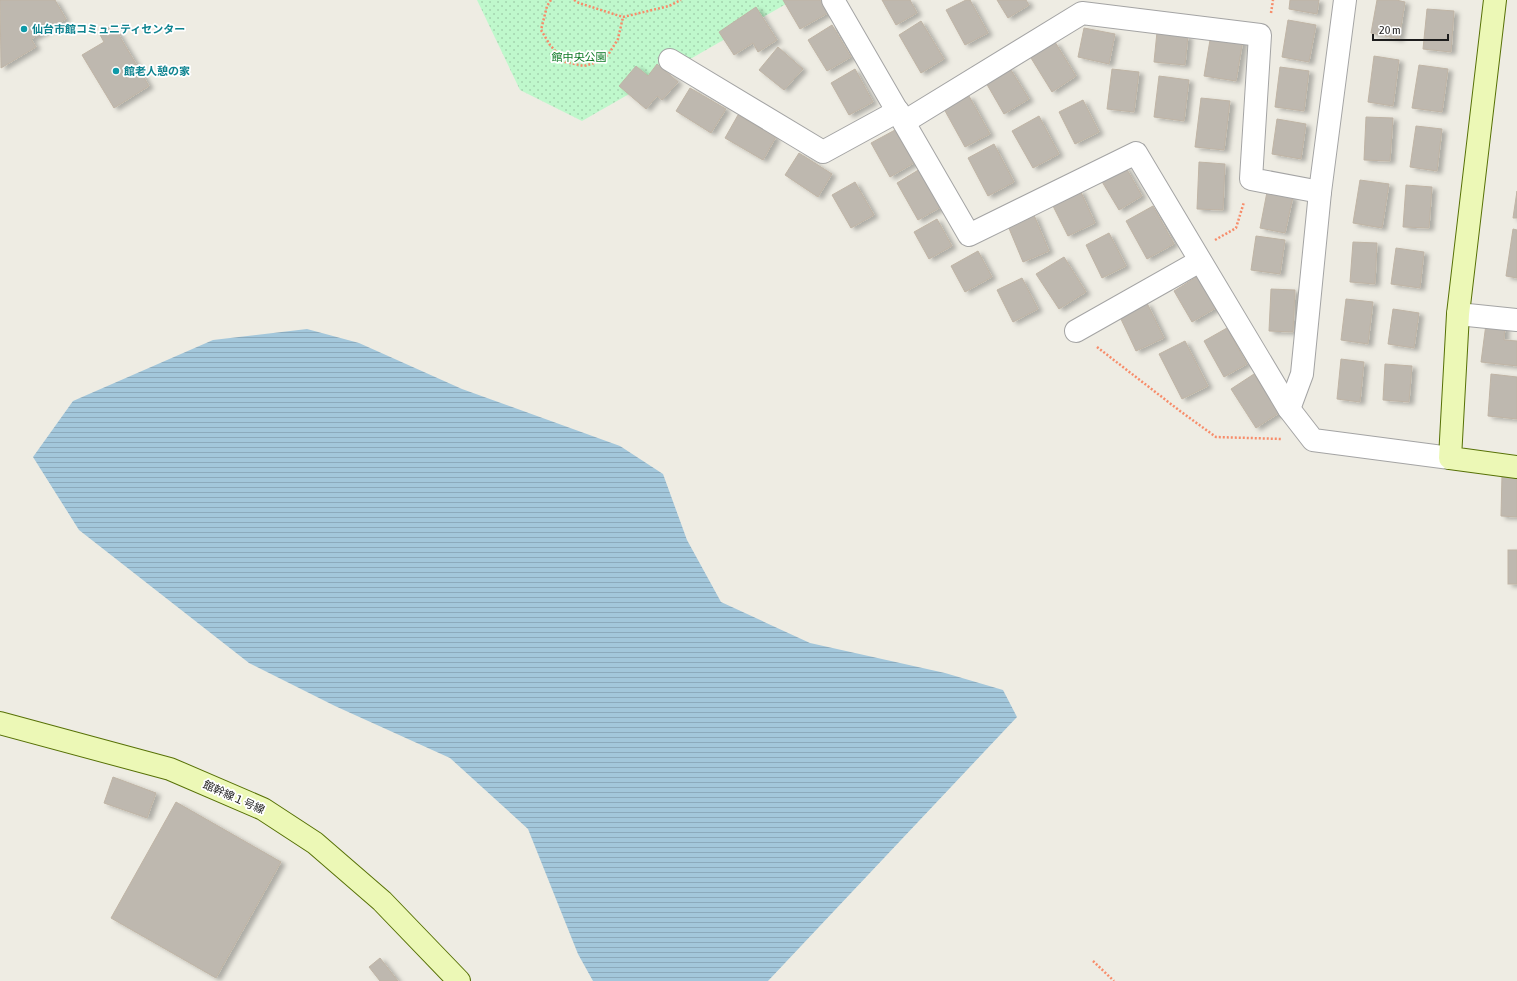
<svg xmlns="http://www.w3.org/2000/svg" width="1517" height="981" font-family="'Asap Condensed','Noto Sans JP',sans-serif">
  <style>
    .park { fill: url(#park-dots) }
    .water { fill: url(#water-rules) }
    .building { fill: #beb8af; stroke: #bfb4a5; filter: url(#shadow) }
    .lines { fill: none; stroke-linecap: round; stroke-linejoin: round }
    .street-casing { stroke: #a4a4a4; stroke-width: 24 }
    .secondary-casing { stroke: #577106; stroke-width: 24 }
    .path { stroke: #f78c6a; stroke-width: 2.5; stroke-dasharray: 2 2; stroke-linecap: butt }
    .street { stroke: #fff; stroke-width: 22 }
    .secondary { stroke: #ecf8b6; stroke-width: 22 }
    .culture-dot { fill: #0f9aa8; stroke: #fff; stroke-width: 1.5 }
    .labels { text-anchor: middle; dominant-baseline: central; stroke-width: 3.5; stroke-linejoin: round; paint-order: stroke }
    .culture-label { font-size: 11px; font-weight: bold; fill: #0d838f; stroke: #fff; text-anchor: start }
    .park-label { font-size: 11px; fill: #0d7924; stroke: #fff }
    .street-label { font-size: 11px; fill: #1d1d1d; stroke: #fff }
  </style>
  <defs>
    <pattern id="park-dots" width="8" height="8" patternUnits="userSpaceOnUse"><rect width="8" height="8" fill="#bff8cc"/><path d="M2 2h.1M6 6h.1" fill="none" stroke="#a4d4af" stroke-width="1.8" stroke-linecap="round"/></pattern>
    <pattern id="water-rules" width="6" height="5" patternUnits="userSpaceOnUse"><rect width="6" height="5" fill="#a3c7db"/><path d="M0 2.5h6" fill="none" stroke="#8caabc"/></pattern>
    <filter id="shadow"><feDropShadow dx="4.5" dy="2.5" stdDeviation="2" flood-color="#0004"/></filter>
  </defs>
  <rect width="100%" height="100%" fill="#eeece3"/>
  <!-- park -->
  <polygon class="park" points="477,0 793,0 582,121 520,90"/>
  <!-- water -->
  <polygon class="water" points="307,329 359,343 462,389 620,446 663,474 687,540 721,602 810,643 945,673 1003,690 1017,717 768,981 593,981 578,954 528,829 450,758 335,706 249,663 79,530 33,457 73,401 213,340"/>
  <!-- building -->
  <g class="building">
    <polygon points="0,0 55,0 66,19 31,39 36,47 1,68"/>
    <polygon points="783,0 820,0 828,13 800,29"/>
    <polygon points="882,0 910,0 917,13 896,25"/>
    <polygon points="966,0 970,0 988,33 965,45 946,10"/>
    <polygon points="997,0 1026,0 1029,5 1008,18"/>
    <polygon points="1290,0 1319,0 1317,14 1289,9"/>
    <polygon points="1377,0 1396,0 1405,2 1399,39 1371,33"/>
    <polygon points="756,7 777,40 758,52 753,43 734,55 719,32"/>
    <polygon points="1427,9 1454,11 1451,52 1423,49"/>
    <polygon points="1288,20 1316,25 1309,62 1282,57"/>
    <polygon points="921,21 944,59 921,73 899,35"/>
    <polygon points="113,25 149,86 114,108 82,55 104,42 99,33"/>
    <polygon points="832,25 851,57 827,71 808,40"/>
    <polygon points="1084,28 1115,34 1109,64 1078,57"/>
    <polygon points="1157,32 1188,36 1185,65 1154,62"/>
    <polygon points="1211,34 1243,40 1236,81 1204,76"/>
    <polygon points="1055,42 1076,76 1052,92 1031,58"/>
    <polygon points="778,47 803,69 784,90 759,70"/>
    <polygon points="1374,56 1399,60 1393,106 1368,102"/>
    <polygon points="657,64 678,82 662,100 657,96 646,109 619,86 636,66 648,76"/>
    <polygon points="1419,65 1448,69 1442,112 1412,108"/>
    <polygon points="1009,67 1029,99 1004,114 985,81"/>
    <polygon points="1280,67 1309,71 1304,111 1275,107"/>
    <polygon points="855,69 873,102 849,115 831,83"/>
    <polygon points="1112,69 1139,72 1134,112 1107,109"/>
    <polygon points="1159,76 1189,80 1184,121 1154,117"/>
    <polygon points="690,88 726,109 711,133 676,111"/>
    <polygon points="969,96 990,134 965,147 944,109"/>
    <polygon points="1201,98 1230,101 1224,150 1195,147"/>
    <polygon points="1083,100 1099,132 1075,144 1059,112"/>
    <polygon points="738,115 776,137 763,160 725,138"/>
    <polygon points="1039,116 1059,154 1033,168 1012,131"/>
    <polygon points="1366,117 1393,118 1390,161 1364,160"/>
    <polygon points="1277,119 1306,124 1301,159 1272,154"/>
    <polygon points="1416,126 1442,129 1437,171 1410,167"/>
    <polygon points="895,130 914,163 890,177 871,143"/>
    <polygon points="994,144 1014,182 988,196 968,158"/>
    <polygon points="799,153 832,174 818,197 785,175"/>
    <polygon points="1199,162 1225,164 1223,210 1197,209"/>
    <polygon points="1125,166 1142,196 1119,210 1101,180"/>
    <polygon points="920,169 941,207 918,220 897,183"/>
    <polygon points="1360,180 1389,184 1382,228 1353,223"/>
    <polygon points="855,182 874,215 851,228 832,195"/>
    <polygon points="1406,185 1432,187 1429,228 1403,227"/>
    <polygon points="1080,190 1095,223 1068,236 1052,204"/>
    <polygon points="1517,191 1517,218 1513,218"/>
    <polygon points="1267,192 1293,197 1285,233 1260,228"/>
    <polygon points="1153,206 1174,244 1147,259 1126,221"/>
    <polygon points="1034,215 1049,251 1023,262 1008,226"/>
    <polygon points="937,219 952,246 929,259 914,232"/>
    <polygon points="1513,229 1517,230 1517,278 1506,276"/>
    <polygon points="1109,233 1126,266 1102,278 1086,245"/>
    <polygon points="1256,236 1285,240 1280,274 1251,270"/>
    <polygon points="1353,242 1377,243 1375,284 1350,282"/>
    <polygon points="1396,248 1424,252 1420,288 1391,284"/>
    <polygon points="978,251 992,277 965,292 951,266"/>
    <polygon points="1064,257 1086,292 1059,309 1036,274"/>
    <polygon points="1198,276 1216,308 1192,322 1174,291"/>
    <polygon points="1022,278 1038,309 1013,322 997,290"/>
    <polygon points="1271,289 1295,290 1293,332 1269,331"/>
    <polygon points="1346,299 1373,302 1368,344 1341,340"/>
    <polygon points="1147,303 1164,338 1136,351 1120,317"/>
    <polygon points="1393,309 1419,313 1414,348 1388,344"/>
    <polygon points="1486,324 1505,326 1504,340 1517,341 1517,366 1481,362"/>
    <polygon points="1227,328 1247,364 1224,377 1204,341"/>
    <polygon points="1185,341 1208,386 1182,399 1159,354"/>
    <polygon points="1341,359 1364,362 1360,402 1337,399"/>
    <polygon points="1385,364 1412,366 1409,402 1383,400"/>
    <polygon points="1254,374 1279,413 1256,428 1231,389"/>
    <polygon points="1491,374 1517,377 1517,419 1488,416"/>
    <polygon points="1502,475 1517,476 1517,517 1501,516"/>
    <rect x="1508" y="550" width="9" height="34"/>
    <polygon points="113,777 156,793 147,818 104,803"/>
    <polygon points="176,802 281,862 216,978 111,918"/>
    <polygon points="380,958 398,981 380,981 369,967"/>
  </g>
  <g class="lines">
    <defs>
      <g id="street">
        <polyline points="833,0 969,235 1136,153 1289,409 1313,440 1450,458"/>
        <polyline points="670,60 823,152 898,111"/>
        <polyline points="904,122 1082,13 1260,35 1251,179 1320,192"/>
        <polyline points="1458,314 1517,320"/>
        <polyline points="1076,331 1200,261"/>
        <polyline points="1289,409 1302,374 1320,192 1345,0"/>
      </g>
      <g id="secondary">
        <polyline points="1495,0 1458,314 1450,458 1517,467"/>
        <polyline points="0,723 170,769 263,809 315,843 382,901 459,981"/>
      </g>
    </defs>
    <!-- street casing -->
    <use href="#street" class="street-casing"/>
    <!-- secondary casing -->
    <use href="#secondary" class="secondary-casing"/>
    <!-- path -->
    <g class="path">
      <polyline points="551,0 547,6 541,30 550,45 565,62 584,66 598,62 608,55 618,39 623,17"/>
      <polyline points="574,0 579,3 623,17 669,6 681,0"/>
      <polyline points="1271,13 1273,0"/>
      <polyline points="1215,240 1236,228 1244,202"/>
      <polyline points="1097,347 1180,411 1216,437 1282,439"/>
      <polyline points="1093,961 1114,981"/>
    </g>
    <!-- street -->
    <use href="#street" class="street"/>
    <!-- secondary -->
    <use href="#secondary" class="secondary"/>
  </g>
  <!-- markers -->
  <g class="culture-dot">
    <circle cx="24" cy="29" r="4"/>
    <circle cx="116" cy="71" r="4"/>
  </g>
  <g class="labels">
    <!-- culture labels -->
    <g class="culture-label">
      <text x="32" y="29">仙台市館コミュニティセンター</text>
      <text x="124" y="71">館老人憩の家</text>
    </g>
    <!-- park labels -->
    <g class="park-label">
      <text x="579" y="57">館中央公園</text>
    </g>
    <!-- street labels -->
    <g class="street-label">
      <text transform="translate(234 797) rotate(24)">館幹線１号線</text>
    </g>
  </g>
  <!-- scale -->
  <path d="M1373 34v6h75v-6" fill="none" stroke="#1d1d1d" stroke-width="2"/>
  <text x="1379" y="34" font-size="12" fill="#1d1d1d" stroke="#ffffff" stroke-width="3" paint-order="stroke">20 m</text>
</svg>
